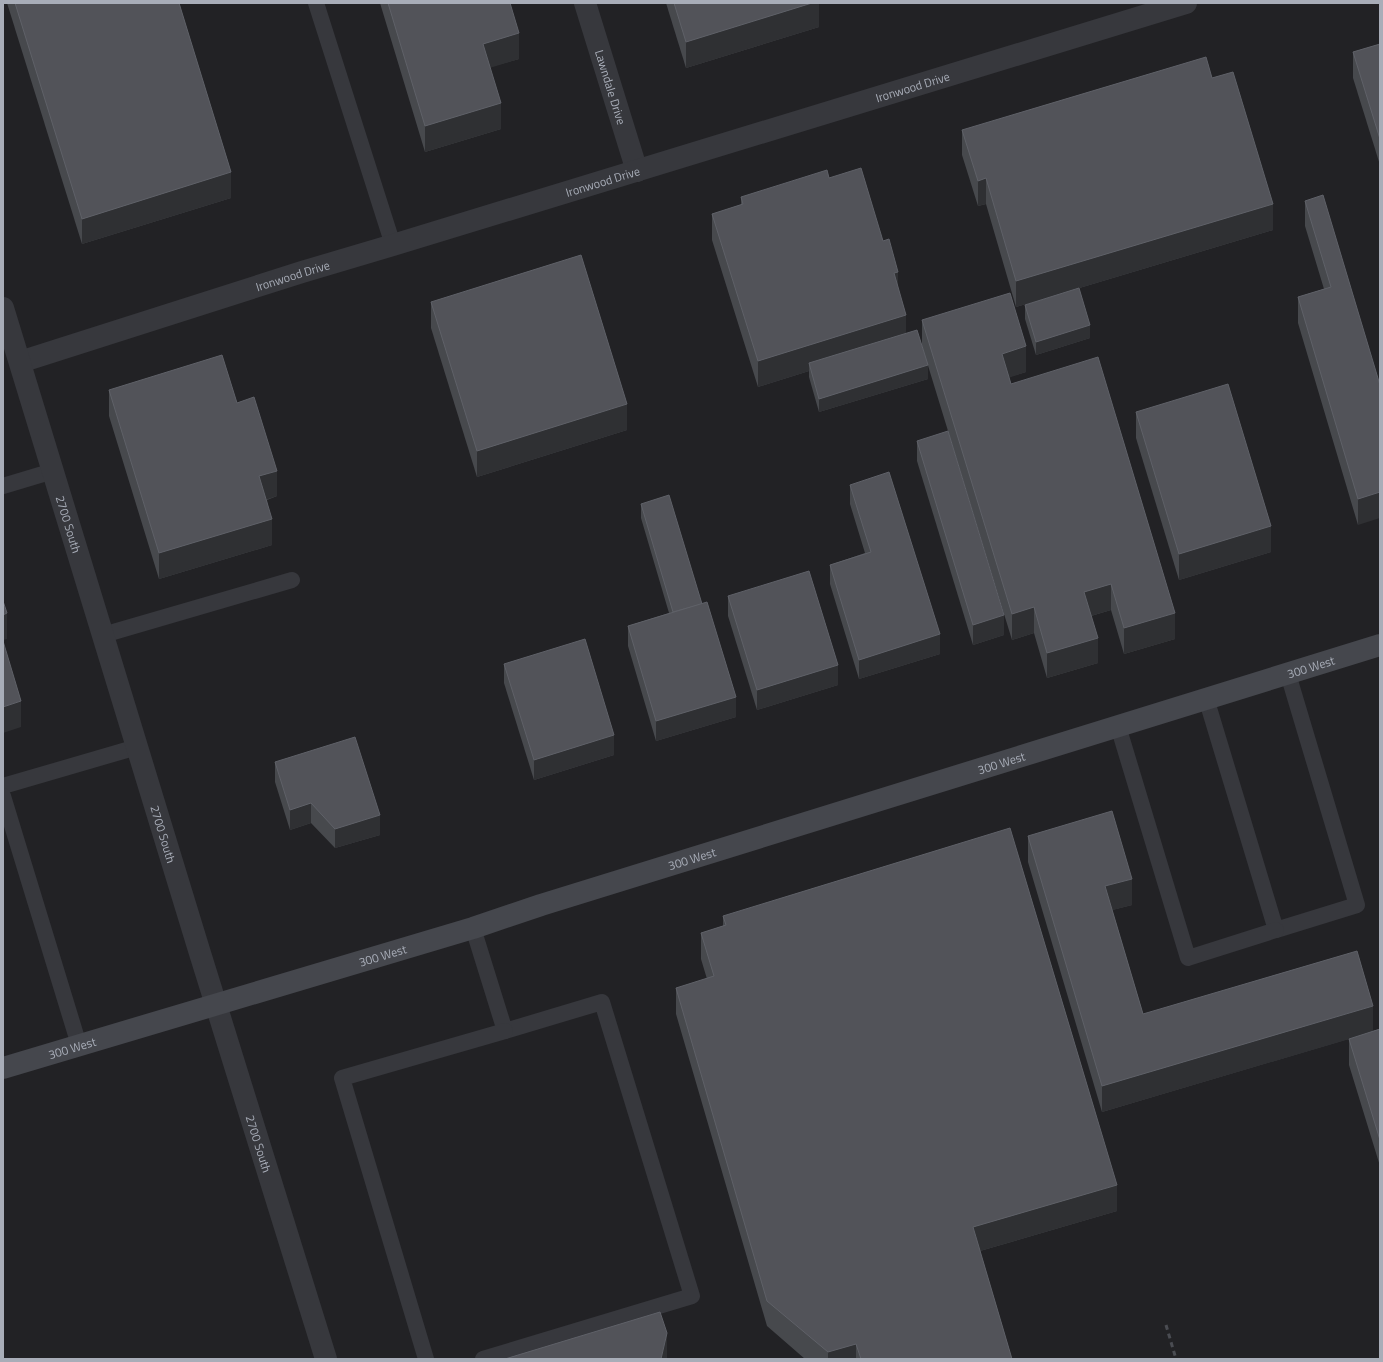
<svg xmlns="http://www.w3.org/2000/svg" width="1383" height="1362" font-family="'Titillium Web',sans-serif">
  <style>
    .built { fill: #222225 }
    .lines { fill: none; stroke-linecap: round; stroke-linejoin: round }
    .service { stroke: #37383d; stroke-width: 16 }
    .minor { stroke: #37383d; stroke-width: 22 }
    .tertiary { stroke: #37383d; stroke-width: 22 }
    .secondary { stroke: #45474d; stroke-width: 22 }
    .rail { stroke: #4a4c52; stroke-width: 3; stroke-dasharray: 5 4; stroke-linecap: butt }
    .wall { fill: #47494d }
    .shaded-wall { fill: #2f3033 }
    .building { fill: #525359; stroke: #5f6168 }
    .labels { text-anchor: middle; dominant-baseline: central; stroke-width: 4; stroke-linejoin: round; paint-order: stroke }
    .street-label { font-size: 12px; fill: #a8adb8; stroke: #111113 }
  </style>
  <rect width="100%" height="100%" fill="#161618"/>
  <!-- built -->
  <rect class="built" x="3" y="3" width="1377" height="1356"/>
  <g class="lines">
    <!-- service -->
    <g class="service">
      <polyline points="316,3 393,245"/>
      <polyline points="3,486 53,471"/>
      <polyline points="103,635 292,580"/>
      <polyline points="1206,698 1276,930 1357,905 1288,674"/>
      <polyline points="1118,726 1188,958 1276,930"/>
      <polyline points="3,786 137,747"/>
      <polyline points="3,796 79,1045"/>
      <polyline points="473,928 505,1031 602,1002 692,1296 483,1359"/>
      <polyline points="426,1359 342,1078 505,1031"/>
    </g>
    <!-- minor -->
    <g class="minor">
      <path id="s1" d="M585 3 637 171"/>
      <path id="s2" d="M20 362 302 272 393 245 1186 3"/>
    </g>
    <!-- tertiary -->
    <path class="tertiary" id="s3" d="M3 308 199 950 326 1359"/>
    <!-- secondary -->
    <path class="secondary" id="s4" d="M3 1068 473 928 541 905 1380 645"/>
    <!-- rail -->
    <polyline class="rail" points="1166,1325 1176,1359"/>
  </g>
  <!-- wall -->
  <g class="wall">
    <polygon points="7,3 179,3 231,198 82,244"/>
    <polygon points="380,3 510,3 519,59 490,67 501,129 425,152"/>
    <polygon points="666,3 819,3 819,27 686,68"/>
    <polygon points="1380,44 1380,165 1353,78 1353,52"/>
    <polygon points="1212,78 1273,230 1016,307 986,204 978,206 962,155 962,130"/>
    <polygon points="829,178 898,289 906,333 928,379 819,412 809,377 809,371 758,387 712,240 712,214 741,205 741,197"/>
    <polygon points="1305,201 1380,385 1358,525 1298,323 1298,297 1324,289 1305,226"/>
    <polygon points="431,302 627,430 477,477 431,328"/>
    <polygon points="1025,305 1090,338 1036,355 1025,319"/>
    <polygon points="922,320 1026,372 1009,377 1011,384 1175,639 1124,654 1111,610 1091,616 1098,663 1047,678 1034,633 1012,640 922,346"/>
    <polygon points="109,390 237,403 277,496 267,500 272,545 159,579 109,416"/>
    <polygon points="1136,412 1271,552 1179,580 1136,438"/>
    <polygon points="917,441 1004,635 973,645 917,461"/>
    <polygon points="850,485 940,654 859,679 830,584 830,565 865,553 850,504"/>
    <polygon points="641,504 736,717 656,741 628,646 628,626 669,613 641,518"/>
    <polygon points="728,596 838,685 757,710 728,616"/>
    <polygon points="504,664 614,755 534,780 504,683"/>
    <polygon points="275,762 380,835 335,848 311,823 290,830 275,782"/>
    <polygon points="1028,836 1132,905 1112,910 1143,1014 1373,1031 1380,1029 1380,1166 1349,1065 1349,1039 1355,1037 1102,1112 1028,862"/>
    <polygon points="723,916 1117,1211 980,1251 1012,1359 805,1359 767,1326 676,1014 676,988 707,979 701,959 701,933 723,926"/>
  </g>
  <!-- shaded-wall -->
  <g class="shaded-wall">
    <polygon points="812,3 819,3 819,27 686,68 686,42"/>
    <polygon points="519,33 519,59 483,70 483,44"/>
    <polygon points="501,103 501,129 425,152 425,126"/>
    <polygon points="231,172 231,198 82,244 82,219"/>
    <polygon points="986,178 986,204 978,206 978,181"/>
    <polygon points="1273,204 1273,230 1016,307 1016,281"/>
    <polygon points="898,272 898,297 894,273"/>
    <polygon points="906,315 906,341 809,363 809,371 758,387 758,361"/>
    <polygon points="1090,325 1090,338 1036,355 1036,342"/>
    <polygon points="1026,346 1026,372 1002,380 1002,354"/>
    <polygon points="928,365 928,379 819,412 819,399"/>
    <polygon points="627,404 627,430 477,477 477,451"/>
    <polygon points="277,471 277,496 259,502 259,476"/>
    <polygon points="1380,492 1380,518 1358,525 1358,499"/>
    <polygon points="272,519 272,545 159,579 159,553"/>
    <polygon points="1271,526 1271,552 1179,580 1179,554"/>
    <polygon points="1111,584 1111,610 1084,618 1084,592"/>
    <polygon points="1034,607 1034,633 1012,640 1012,614"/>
    <polygon points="7,613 7,639 3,640 3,615"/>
    <polygon points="1175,613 1175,639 1124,654 1124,628"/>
    <polygon points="1004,615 1004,635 973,645 973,625"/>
    <polygon points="940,634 940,654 859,679 859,660"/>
    <polygon points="1098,638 1098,663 1047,678 1047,653"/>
    <polygon points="838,665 838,685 757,710 757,690"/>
    <polygon points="736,697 736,717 656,741 656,721"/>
    <polygon points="21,701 21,727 3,733 3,707"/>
    <polygon points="614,735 614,755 534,780 534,760"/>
    <polygon points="311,803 311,823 290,830 290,810"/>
    <polygon points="380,815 380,835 335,848 335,829"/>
    <polygon points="1132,879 1132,905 1105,912 1105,886"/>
    <polygon points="1373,1006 1373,1032 1102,1112 1102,1086"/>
    <polygon points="1117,1185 1117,1211 973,1253 973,1227"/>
    <polygon points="667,1333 667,1359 661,1359"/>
    <polygon points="856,1344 856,1359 828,1359 828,1352"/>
  </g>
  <!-- building -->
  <g class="building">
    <polygon points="15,3 179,3 231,172 82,219"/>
    <polygon points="388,3 510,3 519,33 483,44 501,103 425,126"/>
    <polygon points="674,3 812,3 686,42"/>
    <polygon points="1380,44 1380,139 1353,52"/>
    <polygon points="1206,57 1212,78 1233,72 1273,204 1016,281 986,178 978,181 962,130"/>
    <polygon points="861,168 883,241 889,239 898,272 894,273 906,315 758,361 712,214 743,204 741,197 827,170 829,178"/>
    <polygon points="1323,195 1380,385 1380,492 1358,499 1298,297 1331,287 1305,201"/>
    <polygon points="581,255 627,404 477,451 431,302"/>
    <polygon points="1079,288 1090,325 1036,342 1025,305"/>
    <polygon points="1010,293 1026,346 1002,354 1011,384 1098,357 1175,613 1124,628 1111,584 1084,592 1098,638 1047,653 1034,607 1012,614 922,320"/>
    <polygon points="917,330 928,365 819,399 809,363"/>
    <polygon points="222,355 237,403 254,397 277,471 259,476 272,519 159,553 109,390"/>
    <polygon points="1228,384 1271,526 1179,554 1136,412"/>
    <polygon points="948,431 1004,615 973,625 917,441"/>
    <polygon points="889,472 940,634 859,660 830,565 871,552 850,485"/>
    <polygon points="669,495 702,604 673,612 641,504"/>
    <polygon points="809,571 838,665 757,690 728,596"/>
    <polygon points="3,601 7,613 3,615"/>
    <polygon points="707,602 736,697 656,721 628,626"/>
    <polygon points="585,639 614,735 534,760 504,664"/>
    <polygon points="3,641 21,701 3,707"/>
    <polygon points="355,737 380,815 335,829 311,803 290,810 275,762"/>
    <polygon points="1112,811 1132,879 1105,886 1143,1014 1357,951 1373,1006 1102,1086 1028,836"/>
    <polygon points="1010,828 1117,1185 973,1227 1012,1359 861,1359 856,1344 828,1352 767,1301 676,988 714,976 701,933 726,925 723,916"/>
    <polygon points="1380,1029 1380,1140 1349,1039"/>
    <polygon points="660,1312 667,1333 661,1359 505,1359"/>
  </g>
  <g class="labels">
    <!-- street labels -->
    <g class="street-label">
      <text stroke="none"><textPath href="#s2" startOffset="934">Ironwood Drive</textPath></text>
      <text stroke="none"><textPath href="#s1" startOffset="88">Lawndale Drive</textPath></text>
      <text stroke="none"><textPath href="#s2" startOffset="610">Ironwood Drive</textPath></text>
      <text stroke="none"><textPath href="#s2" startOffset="286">Ironwood Drive</textPath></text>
      <text stroke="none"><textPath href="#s3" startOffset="226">2700 South</textPath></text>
      <text stroke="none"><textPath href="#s4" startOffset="1368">300 West</textPath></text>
      <text stroke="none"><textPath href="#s4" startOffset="1044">300 West</textPath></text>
      <text stroke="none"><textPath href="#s3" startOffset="550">2700 South</textPath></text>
      <text stroke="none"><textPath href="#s4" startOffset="720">300 West</textPath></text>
      <text stroke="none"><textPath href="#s4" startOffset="396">300 West</textPath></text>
      <text stroke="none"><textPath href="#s4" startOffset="72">300 West</textPath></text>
      <text stroke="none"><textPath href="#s3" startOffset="874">2700 South</textPath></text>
    </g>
  </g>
  <!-- border -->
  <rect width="1383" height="1362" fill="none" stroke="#a8adb8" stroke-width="8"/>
</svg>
